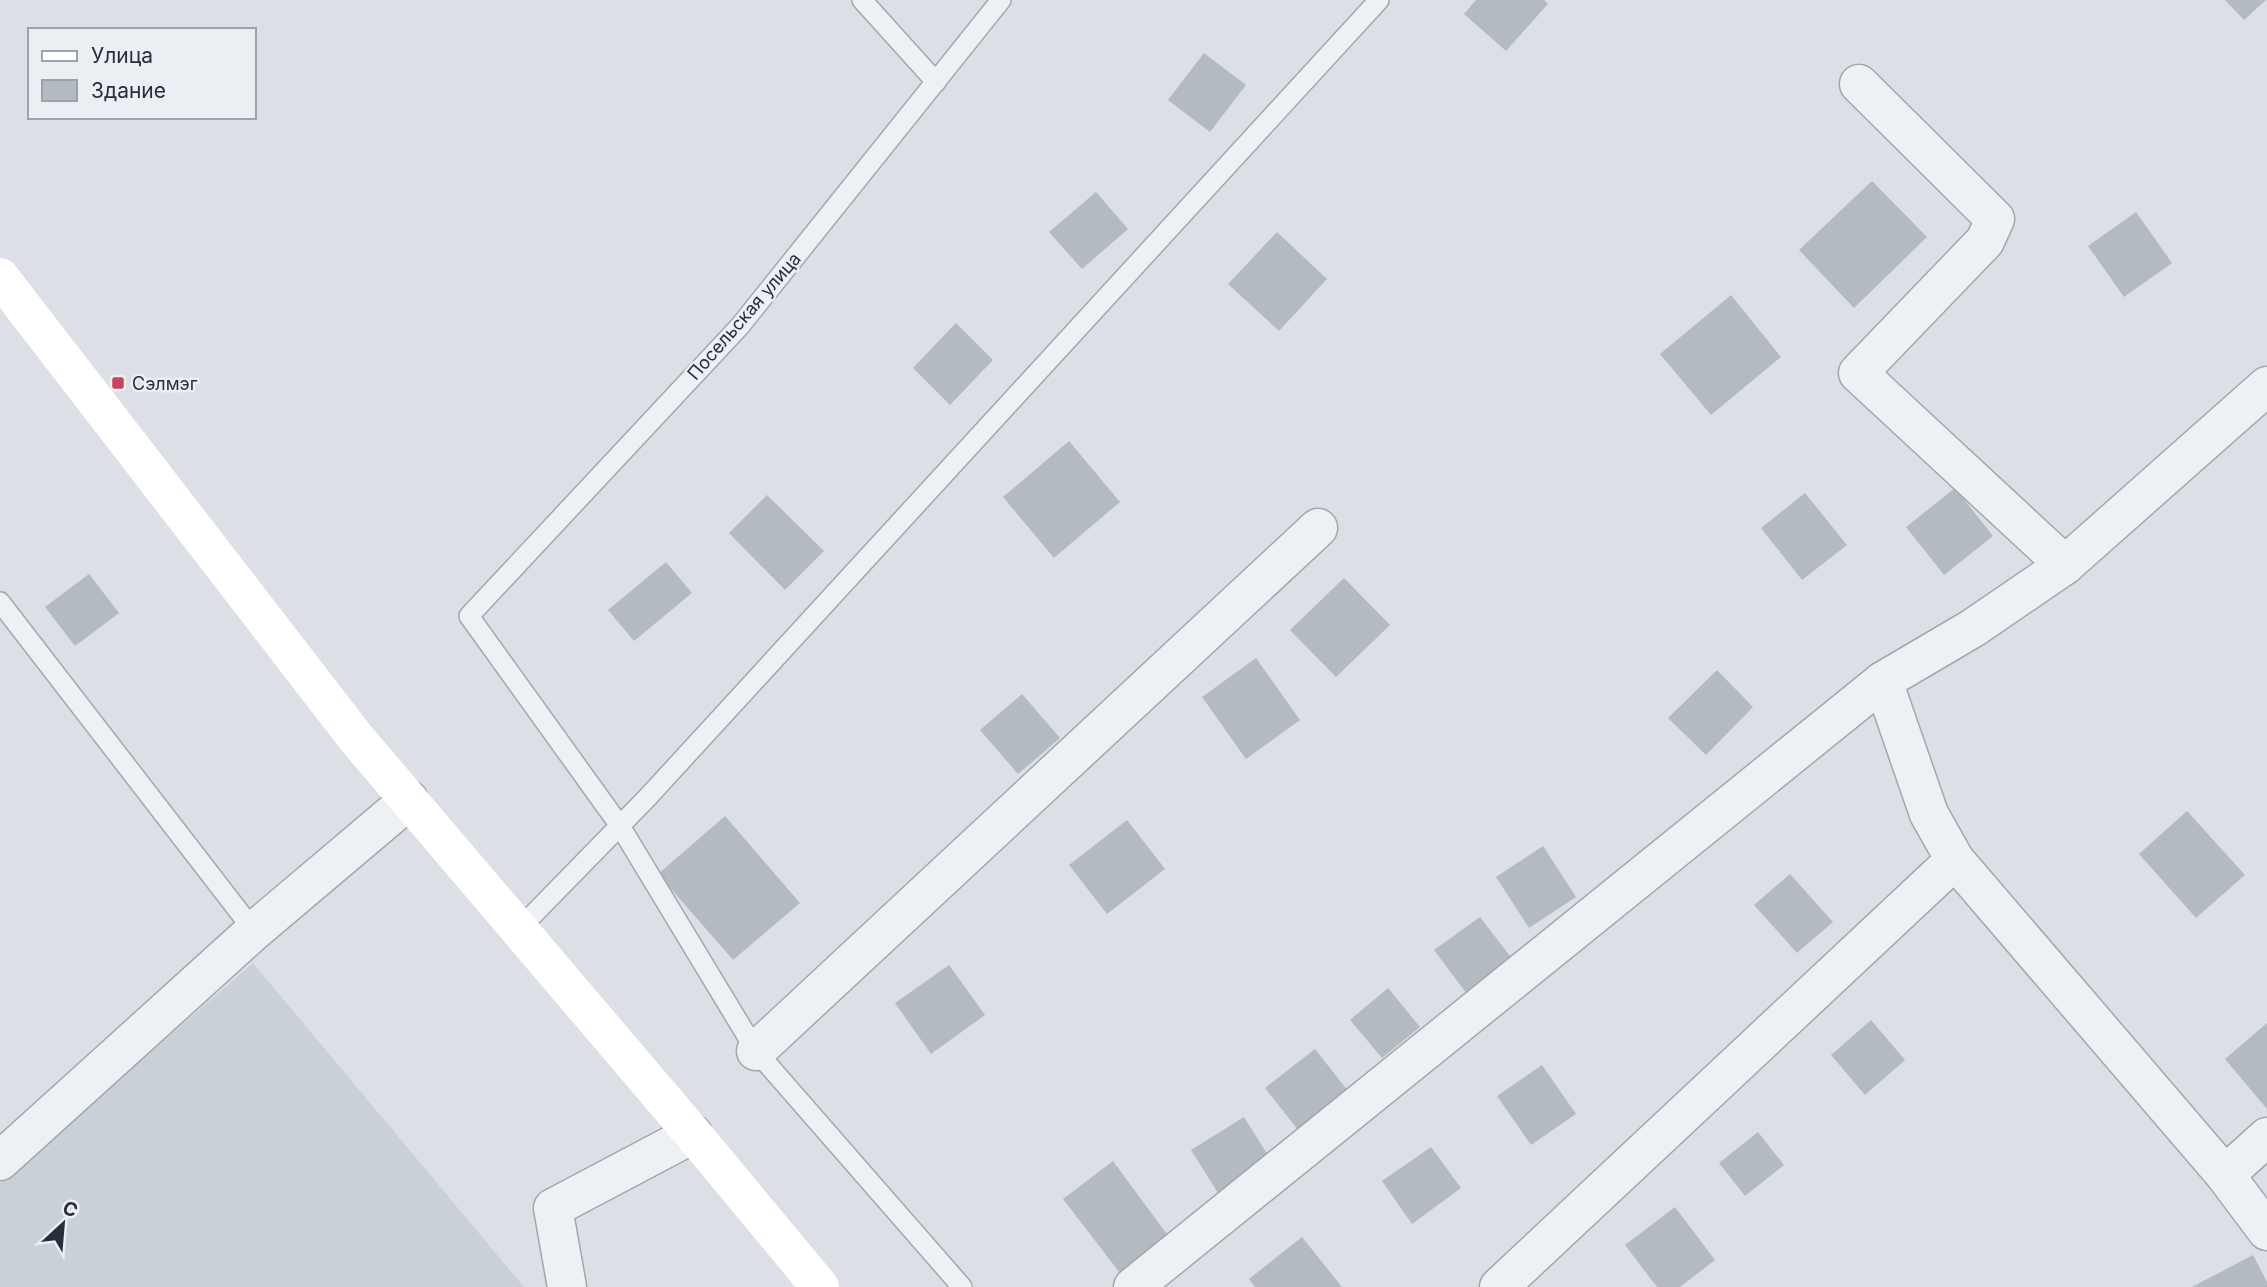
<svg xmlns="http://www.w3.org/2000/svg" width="2267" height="1287" font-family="Inter,sans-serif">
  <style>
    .built { fill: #cad0d7 }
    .building { fill: #b3bac2 }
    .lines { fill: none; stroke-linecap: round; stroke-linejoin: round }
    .lane-casing { stroke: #a2a7af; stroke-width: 22 }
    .street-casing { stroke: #a2a7af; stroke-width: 41 }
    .lane { stroke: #eef1f4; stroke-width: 19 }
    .street { stroke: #eef1f4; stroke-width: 38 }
    .secondary { stroke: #fff; stroke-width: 38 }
    .poi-dot { fill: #c8435f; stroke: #ebeff4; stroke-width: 2.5 }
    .labels { text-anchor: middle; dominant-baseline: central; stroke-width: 5; stroke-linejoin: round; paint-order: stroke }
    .street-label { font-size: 18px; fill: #262f3b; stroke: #ebeff4 }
    .poi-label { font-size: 18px; fill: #262f3b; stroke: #ebeff4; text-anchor: start }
  </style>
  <rect width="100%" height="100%" fill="#dce0e6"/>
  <!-- built -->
  <polygon class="built" points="253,963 524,1287 0,1287 0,1183"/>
  <!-- building -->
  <g class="building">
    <polygon points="1476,0 1544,0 1548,4 1506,51 1464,14"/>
    <polygon points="2225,0 2266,0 2244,20"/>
    <polygon points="1204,53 1246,85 1210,132 1168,100"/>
    <polygon points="1872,181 1927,237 1854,308 1799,250"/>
    <polygon points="1096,192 1128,229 1082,269 1049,232"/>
    <polygon points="2136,212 2172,263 2124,297 2088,246"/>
    <polygon points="1277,232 1327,279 1279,331 1228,284"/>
    <polygon points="1731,295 1781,357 1711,415 1660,354"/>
    <polygon points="956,323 993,360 950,405 913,368"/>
    <polygon points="1069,441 1120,502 1054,558 1003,497"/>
    <polygon points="1955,488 1993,536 1944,575 1906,527"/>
    <polygon points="1805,493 1847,545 1802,580 1761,528"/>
    <polygon points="767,495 824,551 785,590 729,533"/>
    <polygon points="666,562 692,593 634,641 608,610"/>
    <polygon points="89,574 119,613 75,646 45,607"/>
    <polygon points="1344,578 1390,625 1336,677 1290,630"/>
    <polygon points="1256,658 1300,720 1246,759 1202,697"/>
    <polygon points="1717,670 1753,707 1706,755 1668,718"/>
    <polygon points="1022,694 1060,738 1018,774 980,730"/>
    <polygon points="2187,811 2245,875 2196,918 2139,854"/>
    <polygon points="725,816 800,903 733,960 658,874"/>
    <polygon points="1127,820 1165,869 1107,914 1069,865"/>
    <polygon points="1543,846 1576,897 1529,928 1496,877"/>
    <polygon points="1790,874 1833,922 1797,953 1754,905"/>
    <polygon points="1480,917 1513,960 1467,994 1434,950"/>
    <polygon points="949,965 985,1015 931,1054 895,1003"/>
    <polygon points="1388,988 1420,1027 1382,1058 1350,1020"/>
    <polygon points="1871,1020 1905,1060 1865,1095 1831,1055"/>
    <polygon points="2267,1023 2267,1109 2225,1059"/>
    <polygon points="1315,1049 1352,1096 1302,1135 1265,1088"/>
    <polygon points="1542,1065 1576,1114 1531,1145 1497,1096"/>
    <polygon points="1244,1117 1271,1160 1218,1193 1191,1150"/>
    <polygon points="1758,1132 1784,1165 1745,1196 1719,1163"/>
    <polygon points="1431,1147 1461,1188 1412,1224 1382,1181"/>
    <polygon points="1113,1161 1169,1237 1120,1273 1063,1199"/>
    <polygon points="1675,1207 1715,1260 1680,1287 1657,1287 1625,1245"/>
    <polygon points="1302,1237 1342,1287 1255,1287 1249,1279"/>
    <polygon points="2253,1255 2267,1282 2267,1287 2192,1287"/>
  </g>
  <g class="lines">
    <defs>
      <g id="lane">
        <polyline points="862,0 936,82"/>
        <polyline points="0,602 254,931"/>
        <polyline points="518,930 647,798 1379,0"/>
        <polyline points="962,1287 756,1051 620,826 469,616 740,326 1001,0"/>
      </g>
      <g id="street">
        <polyline points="1859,84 1995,219 1985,241 1858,373 2065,565"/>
        <polyline points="2267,386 2065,565 1973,628 1883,681 1929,814 1955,860 2225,1175 2267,1231"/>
        <polyline points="756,1051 1318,528"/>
        <polyline points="0,1161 254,931 409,800"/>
        <polyline points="2225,1175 2267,1137"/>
        <polyline points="567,1287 553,1208 693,1134"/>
        <polyline points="1133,1287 1883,681"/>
        <polyline points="1499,1287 1955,860"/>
      </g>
    </defs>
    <!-- lane casing -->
    <use href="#lane" class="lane-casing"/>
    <!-- street casing -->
    <use href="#street" class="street-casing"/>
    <!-- lane -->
    <use href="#lane" class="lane"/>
    <!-- street -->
    <use href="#street" class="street"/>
    <!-- secondary -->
    <polyline class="secondary" points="0,277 356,738 693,1134 820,1287"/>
  </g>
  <!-- markers -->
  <rect class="poi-dot" x="111" y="376" width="14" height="14" rx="3.5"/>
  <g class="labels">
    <!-- street labels -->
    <g class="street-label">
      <text transform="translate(744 316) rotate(-49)">Посельская улица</text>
    </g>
    <!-- poi labels -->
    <g class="poi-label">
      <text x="132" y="383">Сэлмэг</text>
    </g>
  </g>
  <!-- legend -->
  <rect x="28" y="28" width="228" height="91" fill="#ebeff4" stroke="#9ca2aa" stroke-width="2"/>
  <rect x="42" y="51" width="35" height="10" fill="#ffffff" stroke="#9ca2aa" stroke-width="2"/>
  <text x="91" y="63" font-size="21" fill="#262f3b">Улица</text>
  <rect x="42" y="80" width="35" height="21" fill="#b3bac2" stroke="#9ca2aa" stroke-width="2"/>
  <text x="91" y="98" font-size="21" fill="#262f3b">Здание</text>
  <!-- north arrow -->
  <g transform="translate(63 1224) rotate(26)" stroke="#ebeff4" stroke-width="5" paint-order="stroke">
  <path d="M0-5L12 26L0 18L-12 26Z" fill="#262f3b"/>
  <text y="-10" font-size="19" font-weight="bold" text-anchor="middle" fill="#262f3b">С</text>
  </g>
</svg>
